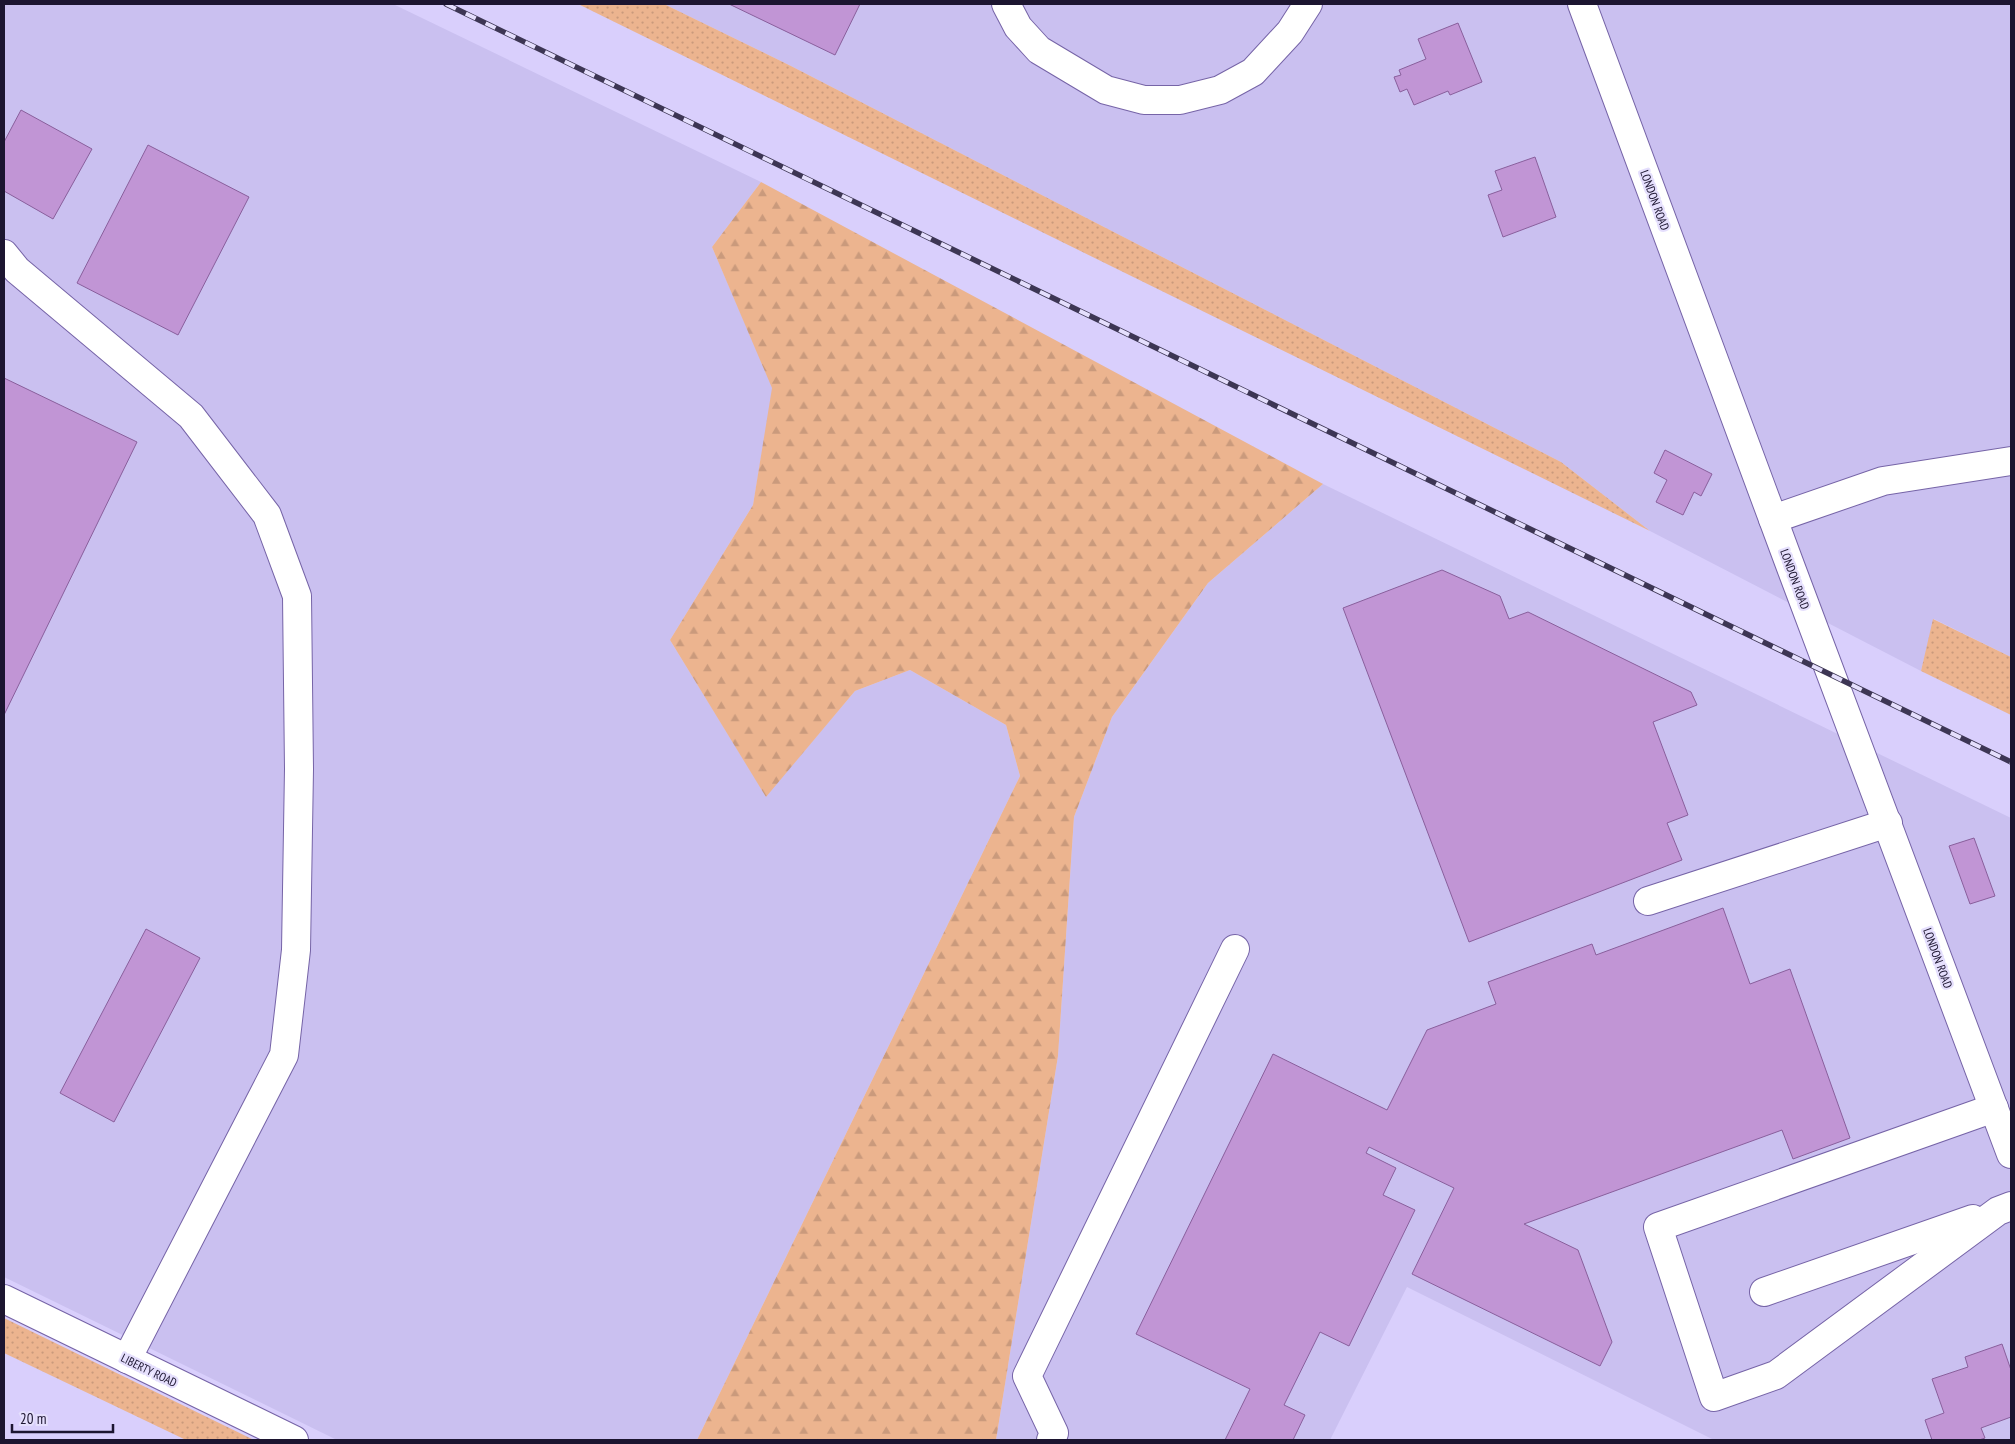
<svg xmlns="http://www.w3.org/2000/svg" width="2015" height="1444" font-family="'PT Sans Narrow',sans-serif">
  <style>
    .built { fill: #cac0f0 }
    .grass { fill: url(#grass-dots) }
    .forest { fill: url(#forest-firs) }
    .building { fill: #c195d5; stroke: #895f9c }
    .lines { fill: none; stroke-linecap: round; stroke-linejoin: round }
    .minor-casing { stroke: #7664a7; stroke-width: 30 }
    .minor { stroke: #fff; stroke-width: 28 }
    .rail-casing { stroke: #3d3654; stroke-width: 5.5 }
    .rail { stroke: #e5dffd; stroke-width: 4; stroke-dasharray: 11; stroke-linecap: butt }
    .labels { text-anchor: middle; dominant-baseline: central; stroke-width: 4.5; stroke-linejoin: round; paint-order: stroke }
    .street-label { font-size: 12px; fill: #1c1530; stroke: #e5dffd }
  </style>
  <defs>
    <pattern id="grass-dots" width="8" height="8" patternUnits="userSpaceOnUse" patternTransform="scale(1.25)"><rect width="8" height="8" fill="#ecb48f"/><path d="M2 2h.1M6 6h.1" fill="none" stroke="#ca9a7c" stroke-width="1.8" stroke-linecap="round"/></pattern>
    <pattern id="forest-firs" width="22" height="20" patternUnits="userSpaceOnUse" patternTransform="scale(1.25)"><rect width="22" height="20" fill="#ecb48f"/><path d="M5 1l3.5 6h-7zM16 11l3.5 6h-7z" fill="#ca9a7c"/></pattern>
  </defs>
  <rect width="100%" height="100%" fill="#d9cffc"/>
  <!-- built -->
  <g class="built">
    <polygon points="4,4 393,4 761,182 712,247 773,388 753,505 670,640 766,796 855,691 910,670 1006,725 1020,776 697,1440 337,1440 4,1277"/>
    <polygon points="664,4 2011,4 2011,657 1934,619 1921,671 1650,531 1561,462 791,66"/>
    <polygon points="1323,484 2011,818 2011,1440 1714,1440 1407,1287 1330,1440 996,1440 1058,1056 1074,817 1112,717 1208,583"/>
  </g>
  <!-- grass -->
  <g class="grass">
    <polygon points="578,4 664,4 791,66 1561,462 1650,531"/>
    <polygon points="1933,619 2011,657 2011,715 1921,671"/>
    <polygon points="4,1318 254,1440 186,1440 4,1353"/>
  </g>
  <!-- forest -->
  <polygon class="forest" points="761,182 1323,484 1208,583 1112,717 1074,817 1058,1056 996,1440 697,1440 1020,776 1006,725 910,670 855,691 766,797 670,640 753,505 772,388 712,247"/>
  <!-- building -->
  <g class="building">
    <polygon points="729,4 860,4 835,55"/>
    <polygon points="1458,23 1482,82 1450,95 1448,91 1414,105 1407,89 1400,92 1394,77 1401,75 1399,70 1426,59 1418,39"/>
    <polygon points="21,110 92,149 53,219 4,191 4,142"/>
    <polygon points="148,145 249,197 178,335 77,283"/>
    <polygon points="1535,157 1556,217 1503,237 1488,195 1502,190 1495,171"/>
    <polygon points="4,378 137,442 4,715"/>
    <polygon points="1665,450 1712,474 1701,496 1694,492 1683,515 1656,502 1667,480 1654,473"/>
    <polygon points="1442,570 1500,596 1509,619 1528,612 1691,692 1697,705 1653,722 1688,815 1667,823 1682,860 1469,942 1343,608"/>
    <polygon points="1974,838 1995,896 1970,904 1949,846"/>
    <polygon points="1723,908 1750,984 1790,969 1850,1138 1793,1159 1782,1130 1524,1224 1578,1250 1612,1342 1600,1366 1412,1274 1454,1188 1369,1147 1366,1153 1396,1168 1383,1195 1415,1210 1349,1346 1320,1332 1284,1405 1305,1415 1293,1440 1225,1440 1250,1389 1136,1334 1273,1054 1387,1110 1427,1030 1496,1004 1488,982 1592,944 1596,955"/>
    <polygon points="146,929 200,958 114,1122 60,1093"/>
    <polygon points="2002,1344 2011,1370 2011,1417 1981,1428 1985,1438 1979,1440 1932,1440 1925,1420 1944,1413 1932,1379 1968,1367 1965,1357"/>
  </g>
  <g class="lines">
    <defs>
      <g id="minor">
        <polyline points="1006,4 1018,27 1039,50 1106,90 1144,100 1180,100 1220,90 1253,72 1290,32 1308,4"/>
        <polyline points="1582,4 1790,565 2011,1154"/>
        <polyline points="4,254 17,270 191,416 267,515 297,596 299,769 296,950 284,1055 127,1359"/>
        <polyline points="1773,519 1883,481 2011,461"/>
        <polyline points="1648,901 1888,823"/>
        <polyline points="1994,1108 1658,1227 1714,1397 1776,1375 1998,1211 2011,1206"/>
        <polyline points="1764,1292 1973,1219"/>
        <polyline points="4,1299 294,1440"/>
        <polyline points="1051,1440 1054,1433 1027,1376 1235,949"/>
      </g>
    </defs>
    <!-- minor casing -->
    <use href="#minor" class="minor-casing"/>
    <!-- minor -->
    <use href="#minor" class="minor"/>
    <defs>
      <polyline id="rail" points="446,4 2011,762"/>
    </defs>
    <!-- rail casing -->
    <use href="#rail" class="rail-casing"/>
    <!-- rail -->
    <use href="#rail" class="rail"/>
  </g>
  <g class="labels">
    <!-- street labels -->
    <g class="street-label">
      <text transform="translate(1655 200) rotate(70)">LONDON ROAD</text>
      <text transform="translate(1795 579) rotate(70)">LONDON ROAD</text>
      <text transform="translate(1938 958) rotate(70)">LONDON ROAD</text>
      <text transform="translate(149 1370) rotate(26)">LIBERTY ROAD</text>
    </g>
  </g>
  <!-- border -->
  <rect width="2015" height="1444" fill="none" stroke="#1c1530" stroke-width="10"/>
  <!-- scale -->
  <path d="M12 1424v8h101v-8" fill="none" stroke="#1c1530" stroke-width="2.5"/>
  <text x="20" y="1424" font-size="15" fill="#1c1530" stroke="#e5dffd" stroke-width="4" paint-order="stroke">20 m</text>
</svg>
